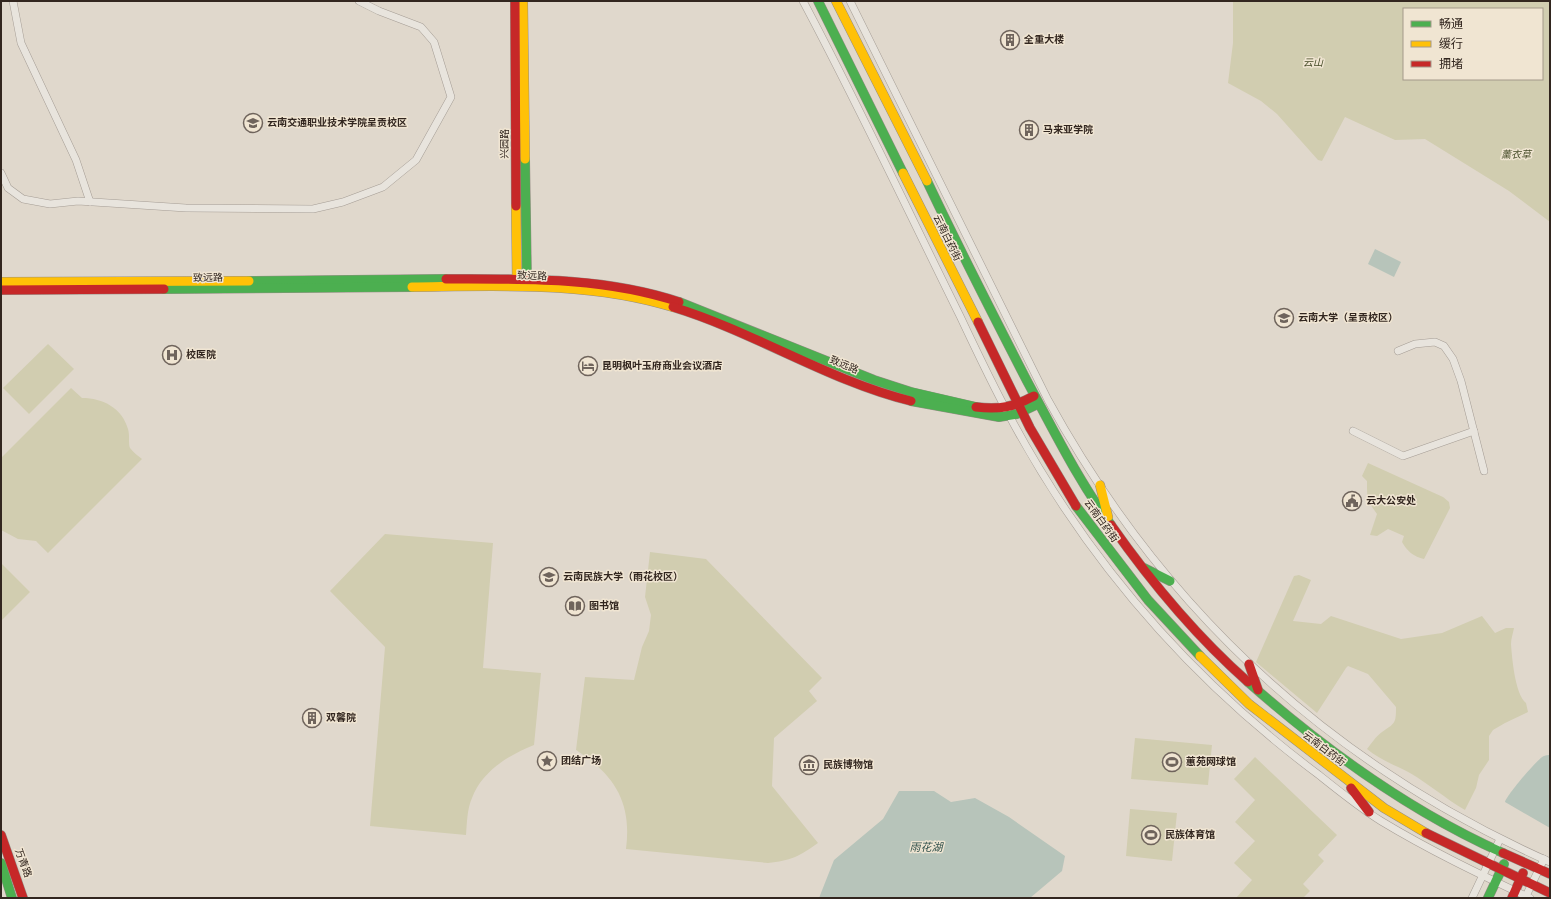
<svg xmlns="http://www.w3.org/2000/svg" width="1551" height="899" font-family="Bitter,'Noto Sans SC',serif">
  <style>
    .green { fill: #d1cdb0; fill-rule: evenodd }
    .water { fill: #b7c4ba }
    .lines { fill: none; stroke-linecap: round; stroke-linejoin: round }
    .street-casing { stroke: #a59d95; stroke-width: 8 }
    .fast-casing { stroke: #958d85; stroke-width: 10 }
    .slow-casing { stroke: #958d85; stroke-width: 10 }
    .jam-casing { stroke: #958d85; stroke-width: 10 }
    .street { stroke: #e8e4dd; stroke-width: 7 }
    .fast { stroke: #4caf50; stroke-width: 9 }
    .slow { stroke: #ffc107; stroke-width: 9 }
    .jam { stroke: #c62828; stroke-width: 9 }
    .labels { text-anchor: middle; dominant-baseline: central; stroke-width: 3; stroke-linejoin: round; paint-order: stroke }
    .poi-label { font-size: 10px; font-weight: bold; fill: #32261f; stroke: #f0e5d2; text-anchor: start }
    .park-label { font-size: 10px; font-style: italic; fill: #464c28; stroke: #f0e5d2 }
    .street-label { font-size: 10px; fill: #32261f; stroke: #f0e5d2 }
    .water-label { font-size: 11px; font-style: italic; fill: #30504b; stroke: #f0e5d2 }
  </style>
  <rect width="100%" height="100%" fill="#e0d8cc"/>
  <!-- green -->
  <g class="green">
    <path d="M1233 1H1550V222L1509 191 1425 139 1395 140 1345 117 1322 161 1318 160 1277 114 1261 101 1228 83 1233 43ZM1404 9H1542V79H1404Z"/>
    <polygon points="48,344 74,369 29,414 3,388"/>
    <path d="M71 388 82 398C103 398 122 408 128 429 130 435 128 444 130 448 133 452 138 456 142 459L48 553 36 541 18 539 1 530V458Z"/>
    <path d="M1368 463 1443 497 1449 502 1450 508 1424 559C1414 557 1407 551 1402 542L1404 536 1388 529 1377 536 1370 535 1377 514C1367 500 1367 500 1367 481L1362 476Z"/>
    <path d="M385 534 493 543 483 668 541 673 534 745C509 755 482 771 472 798 467 809 467 823 466 835L370 826 385 647 330 591Z"/>
    <path d="M650 552 706 559 822 678 809 691 817 701 774 738 772 786 818 843C800 856 790 861 768 863L626 849C632 803 615 775 576 750L585 677 634 680 642 647 649 631 651 615 645 597Z"/>
    <polygon points="1,563 30,592 1,621"/>
    <path d="M1299 575 1311 580 1293 621 1321 624 1331 616 1401 639 1442 633 1482 616 1495 633 1506 628H1514C1513 633 1511 639 1511 644 1512 658 1515 694 1526 703L1528 712 1505 723 1493 730 1489 736V760L1479 775 1476 788 1465 810C1446 799 1429 784 1410 773 1395 765 1380 760 1367 749 1371 744 1376 736 1382 732 1395 723 1396 724 1396 707L1368 674 1348 666 1346 668 1317 713 1256 662 1294 576Z"/>
    <polygon points="1135,738 1212,745 1208,785 1131,779"/>
    <polygon points="1255,757 1337,835 1318,855 1324,861 1303,884 1310,891 1303,898 1236,898 1252,880 1234,863 1255,841 1235,822 1255,800 1234,779"/>
    <polygon points="1130,809 1177,813 1172,861 1126,856"/>
  </g>
  <!-- water -->
  <g class="water">
    <polygon points="1375,249 1401,262 1394,277 1368,264"/>
    <path d="M1550 755V828L1505 802C1507 795 1538 758 1544 756 1546 755 1548 755 1550 755Z"/>
    <polygon points="899,791 934,791 951,802 975,798 1009,817 1065,856 1062,871 1030,898 819,898 834,860 883,819"/>
  </g>
  <g class="lines">
    <defs>
      <g id="street">
        <polyline points="13,1 21,43 76,160 90,202"/>
        <path d="M803 1C858 104 908 211 960 316 976 350 992 384 1010 417 1086 559 1190 679 1319 775 1339 791 1360 808 1381 821 1429 850 1479 874 1530 898"/>
        <path d="M850 1 1048 400C1163 610 1332 765 1550 862"/>
        <polyline points="1,173 8,188 23,199 50,204 78,201 186,208 313,209 343,202 383,187 416,160 451,97 434,42 421,27 379,11 359,1"/>
        <polyline points="1398,351 1415,344 1435,342 1444,346 1453,359 1461,381 1484,471"/>
        <polyline points="1353,431 1403,456 1474,431"/>
        <polyline points="1472,898 1500,839"/>
        <polyline points="1525,898 1544,859"/>
      </g>
      <g id="fast">
        <polyline points="818,1 903,173"/>
        <polyline points="525,159 527,284"/>
        <path d="M927 181C959 249 993 315 1027 381 1054 431 1078 480 1111 525"/>
        <polyline points="249,281 446,279"/>
        <polyline points="164,289 412,287"/>
        <polyline points="679,302 874,380 911,392 976,407"/>
        <polyline points="911,401 999,417 1017,414 1038,404"/>
        <polyline points="1076,506 1148,600 1200,656"/>
        <polyline points="1144,568 1170,581"/>
        <path d="M1248 682C1325 750 1409 811 1503 853"/>
        <polyline points="1,863 12,898"/>
        <polyline points="1488,898 1504,864"/>
      </g>
      <g id="slow">
        <polyline points="523,1 525,159"/>
        <polyline points="836,1 927,181"/>
        <polyline points="903,173 978,322"/>
        <polyline points="516,206 517,284"/>
        <polyline points="1,282 249,281"/>
        <path d="M412 287C499 286 589 281 673 307"/>
        <polyline points="1100,485 1108,517"/>
        <polyline points="1200,656 1249,704 1384,808 1426,833"/>
      </g>
      <g id="jam">
        <polyline points="515,1 516,206"/>
        <path d="M446 279C524 279 604 277 679 302"/>
        <polyline points="1,290 164,289"/>
        <path d="M673 307C755 332 829 381 911 401"/>
        <polyline points="978,322 1030,428 1076,506"/>
        <path d="M976 407C999 410 1014 407 1034 396"/>
        <path d="M1111 525C1151 582 1196 636 1248 682"/>
        <polyline points="1249,664 1258,690"/>
        <polyline points="1351,788 1369,812"/>
        <polyline points="1426,833 1550,893"/>
        <polyline points="1,835 23,898"/>
        <polyline points="1503,853 1550,874"/>
        <polyline points="1512,898 1523,873"/>
      </g>
    </defs>
    <!-- street casing -->
    <use href="#street" class="street-casing"/>
    <!-- fast casing -->
    <use href="#fast" class="fast-casing"/>
    <!-- slow casing -->
    <use href="#slow" class="slow-casing"/>
    <!-- jam casing -->
    <use href="#jam" class="jam-casing"/>
    <!-- street -->
    <use href="#street" class="street"/>
    <!-- fast -->
    <use href="#fast" class="fast"/>
    <!-- slow -->
    <use href="#slow" class="slow"/>
    <!-- jam -->
    <use href="#jam" class="jam"/>
  </g>
  <!-- icons -->
  <defs>
    <symbol id="building-ring" viewBox="-11 -11 22 22"><circle r="9.5" fill="#f0e5d2" stroke="#6f645c" stroke-width="1.5"/><path d="M-4-6H4V6H1V3H-1V6H-4ZM-2.5-4.3h1.7v1.8h-1.7ZM.8-4.3h1.7v1.8H.8ZM-2.5-1h1.7V.8h-1.7ZM.8-1h1.7V.8H.8Z" fill="#6f645c"/></symbol>
    <symbol id="university-ring" viewBox="-11 -11 22 22"><circle r="9.5" fill="#f0e5d2" stroke="#6f645c" stroke-width="1.5"/><path d="M0-5L7-2L0 1L-7-2ZM-4 1L0 2.5L4 1V4Q0 6-4 4Z" fill="#6f645c"/></symbol>
    <symbol id="hospital-ring" viewBox="-11 -11 22 22"><circle r="9.5" fill="#f0e5d2" stroke="#6f645c" stroke-width="1.5"/><path d="M-5-5h3v3.5h4V-5h3V5h-3V1.5h-4V5h-3Z" fill="#6f645c"/></symbol>
    <symbol id="hotel-ring" viewBox="-11 -11 22 22"><circle r="9.5" fill="#f0e5d2" stroke="#6f645c" stroke-width="1.5"/><path d="M-6-4.5h1.5V1H6V5H4.5V3h-9V5H-6ZM-4 0a1.8 1.8 0 1 1 3.6 0ZM.5 0V-2.5h3Q6-2.5 6 0Z" fill="#6f645c"/></symbol>
    <symbol id="civic-ring" viewBox="-11 -11 22 22"><circle r="9.5" fill="#f0e5d2" stroke="#6f645c" stroke-width="1.5"/><path d="M-.6-6.5H3V-4.5H.6V-3L4-1V1h2V6H-6V1h2V-1L-.6-3ZM-1.2 2.5V6h2.4V2.5Z" fill="#6f645c"/></symbol>
    <symbol id="library-ring" viewBox="-11 -11 22 22"><circle r="9.5" fill="#f0e5d2" stroke="#6f645c" stroke-width="1.5"/><path d="M-6-4Q-3-5.5-.7-3.5V5Q-3 3-6 4ZM6-4Q3-5.5 .7-3.5V5Q3 3 6 4Z" fill="#6f645c"/></symbol>
    <symbol id="sight-ring" viewBox="-11 -11 22 22"><circle r="9.5" fill="#f0e5d2" stroke="#6f645c" stroke-width="1.5"/><path d="M0-6L1.8-2.2L6-1.7L2.9 1.2L3.7 5.4L0 3.3L-3.7 5.4L-2.9 1.2L-6-1.7L-1.8-2.2Z" fill="#6f645c"/></symbol>
    <symbol id="stadium-ring" viewBox="-11 -11 22 22"><circle r="9.5" fill="#f0e5d2" stroke="#6f645c" stroke-width="1.5"/><path d="M0-5a6.5 5 0 1 0 0 10a6.5 5 0 1 0 0-10ZM-3.5-1.8h7v3.6h-7Z" fill="#6f645c"/></symbol>
    <symbol id="museum-ring" viewBox="-11 -11 22 22"><circle r="9.5" fill="#f0e5d2" stroke="#6f645c" stroke-width="1.5"/><path d="M0-6L6-3V-2H-6V-3ZM-5-1h2V3h-2ZM-1-1h2V3h-2ZM3-1h2V3H3ZM-6 4H6V6H-6Z" fill="#6f645c"/></symbol>
  </defs>
  <g fill-rule="evenodd">
    <use href="#building-ring" x="999" y="29" width="22" height="22"/>
    <use href="#university-ring" x="242" y="112" width="22" height="22"/>
    <use href="#building-ring" x="1018" y="119" width="22" height="22"/>
    <use href="#university-ring" x="1273" y="307" width="22" height="22"/>
    <use href="#hospital-ring" x="161" y="344" width="22" height="22"/>
    <use href="#hotel-ring" x="577" y="355" width="22" height="22"/>
    <use href="#civic-ring" x="1341" y="490" width="22" height="22"/>
    <use href="#university-ring" x="538" y="566" width="22" height="22"/>
    <use href="#library-ring" x="564" y="595" width="22" height="22"/>
    <use href="#building-ring" x="301" y="707" width="22" height="22"/>
    <use href="#sight-ring" x="536" y="750" width="22" height="22"/>
    <use href="#stadium-ring" x="1161" y="751" width="22" height="22"/>
    <use href="#museum-ring" x="798" y="754" width="22" height="22"/>
    <use href="#stadium-ring" x="1140" y="824" width="22" height="22"/>
  </g>
  <g class="labels">
    <!-- poi labels -->
    <g class="poi-label">
      <text x="1024" y="40">全重大楼</text>
      <text x="267" y="123">云南交通职业技术学院呈贡校区</text>
      <text x="1043" y="130">马来亚学院</text>
      <text x="1298" y="318">云南大学（呈贡校区）</text>
      <text x="186" y="355">校医院</text>
      <text x="602" y="366">昆明枫叶玉府商业会议酒店</text>
      <text x="1366" y="501">云大公安处</text>
      <text x="563" y="577">云南民族大学（雨花校区）</text>
      <text x="589" y="606">图书馆</text>
      <text x="326" y="718">双馨院</text>
      <text x="561" y="761">团结广场</text>
      <text x="1186" y="762">蕙苑网球馆</text>
      <text x="823" y="765">民族博物馆</text>
      <text x="1165" y="835">民族体育馆</text>
    </g>
    <!-- park labels -->
    <g class="park-label">
      <text x="1313" y="63">云山</text>
      <text x="1516" y="155">薰衣草</text>
    </g>
    <!-- street labels -->
    <g class="street-label">
      <text transform="translate(505 144) rotate(-90)">兴园路</text>
      <text transform="translate(947 238) rotate(64)">云南白药街</text>
      <text transform="translate(532 276) rotate(2)">致远路</text>
      <text transform="translate(208 278) rotate(-1)">致远路</text>
      <text transform="translate(844 365) rotate(23)">致远路</text>
      <text transform="translate(1101 521) rotate(54)">云南白药街</text>
      <text transform="translate(1324 749) rotate(37)">云南白药街</text>
      <text transform="translate(23 863) rotate(70)">万青路</text>
    </g>
    <!-- water labels -->
    <g class="water-label">
      <text x="926" y="847">雨花湖</text>
    </g>
  </g>
  <!-- border -->
  <rect width="1551" height="899" fill="none" stroke="#32261f" stroke-width="4"/>
  <!-- legend -->
  <rect x="1403" y="8" width="140" height="72" fill="#f0e5d2" stroke="#a4998a"/>
  <rect x="1411" y="21" width="20" height="6" fill="#4caf50" stroke="#a4998a"/>
  <text x="1439" y="28" font-size="12" fill="#32261f">畅通</text>
  <rect x="1411" y="41" width="20" height="6" fill="#ffc107" stroke="#a4998a"/>
  <text x="1439" y="48" font-size="12" fill="#32261f">缓行</text>
  <rect x="1411" y="61" width="20" height="6" fill="#c62828" stroke="#a4998a"/>
  <text x="1439" y="68" font-size="12" fill="#32261f">拥堵</text>
</svg>
